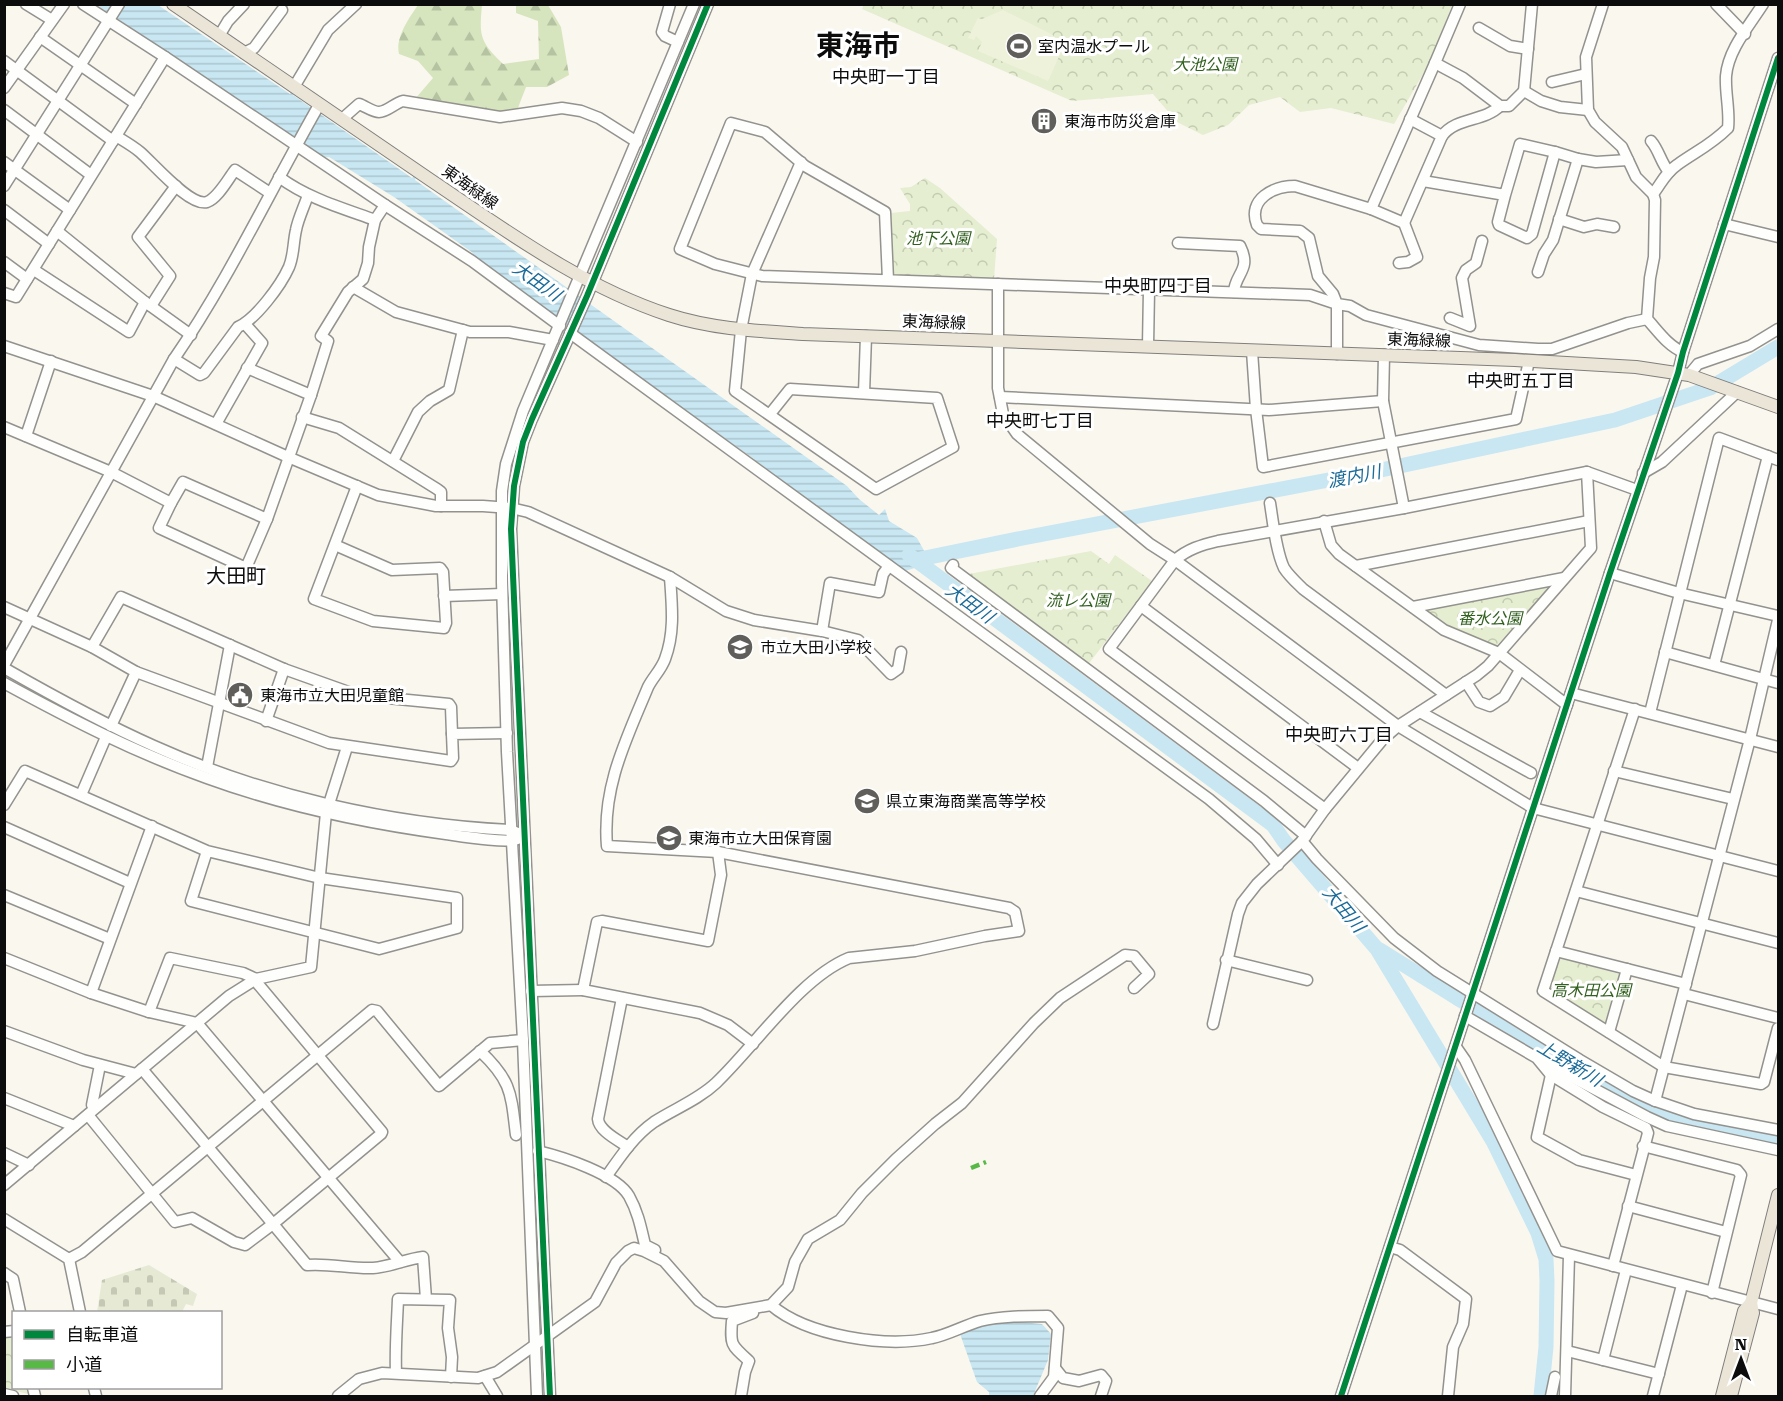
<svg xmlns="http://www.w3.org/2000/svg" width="1783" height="1401" font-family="'Roboto Serif','Noto Sans JP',serif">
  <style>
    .forest { fill: url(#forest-firs) }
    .cemetery { fill: url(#cemetery-stones) }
    .park { fill: url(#park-crowns) }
    .pitch { fill: #eef2da }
    .water { fill: url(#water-rules) }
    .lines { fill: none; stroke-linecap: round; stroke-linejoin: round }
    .river { stroke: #c8e7f2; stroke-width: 15 }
    .minor-casing { stroke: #93928e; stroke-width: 13 }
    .major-casing { stroke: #807f7c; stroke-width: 14 }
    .minor { stroke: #fefefd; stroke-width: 10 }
    .major { stroke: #ebe5d8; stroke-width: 12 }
    .quiet { stroke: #58b947; stroke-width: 4.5; stroke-dasharray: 9 4.5; stroke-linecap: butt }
    .cycleway-casing { stroke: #fff; stroke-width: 10 }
    .cycleway { stroke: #00873e; stroke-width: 6 }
    .labels { text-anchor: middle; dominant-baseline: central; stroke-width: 6; stroke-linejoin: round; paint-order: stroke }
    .poi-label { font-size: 16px; fill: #0c0c0c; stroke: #fff; text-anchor: start }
    .park-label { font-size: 16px; font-style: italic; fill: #32611f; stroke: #fff }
    .street-label { font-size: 16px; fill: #0c0c0c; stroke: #fff }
    .neighbourhood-label { font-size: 18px; fill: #0c0c0c; stroke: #fff }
    .water-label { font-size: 18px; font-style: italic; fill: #1a6b99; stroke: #fff }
    .quarter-label { font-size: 20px; fill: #0c0c0c; stroke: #fff }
    .town-label { font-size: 28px; font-weight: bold; fill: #0c0c0c; stroke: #fff }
  </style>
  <defs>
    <pattern id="forest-firs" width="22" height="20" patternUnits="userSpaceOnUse" patternTransform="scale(1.5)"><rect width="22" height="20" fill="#d6e5be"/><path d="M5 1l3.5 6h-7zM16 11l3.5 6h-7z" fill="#b6c3a2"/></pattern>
    <pattern id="cemetery-stones" width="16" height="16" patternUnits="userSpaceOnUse" patternTransform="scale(1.5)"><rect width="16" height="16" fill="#e6ead4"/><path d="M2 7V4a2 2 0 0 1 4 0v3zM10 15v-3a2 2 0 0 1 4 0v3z" fill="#c4c8b5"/></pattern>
    <pattern id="park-crowns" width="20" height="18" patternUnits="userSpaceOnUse" patternTransform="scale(1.5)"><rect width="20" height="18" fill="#e5eed0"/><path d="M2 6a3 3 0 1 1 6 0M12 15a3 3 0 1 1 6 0" fill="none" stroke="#c3cbb1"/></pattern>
    <pattern id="water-rules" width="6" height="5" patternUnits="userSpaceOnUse" patternTransform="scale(1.5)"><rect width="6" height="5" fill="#c8e7f2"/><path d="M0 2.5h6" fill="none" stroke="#abc5ce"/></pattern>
  </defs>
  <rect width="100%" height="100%" fill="#faf7ef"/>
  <!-- forest -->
  <path class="forest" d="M418 5H482C479 37 480 41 503 64L539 59 538 21 516 13V5H548L561 27 569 75 547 87H526L516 113 415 99 433 78 418 61 399 54C395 38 409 18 418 5Z"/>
  <!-- cemetery -->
  <polygon class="cemetery" points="149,1265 197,1294 193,1306 186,1304 182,1312 97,1312 102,1280"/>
  <!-- park -->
  <g class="park">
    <polygon points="864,4 1452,5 1430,62 1394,124 1331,108 1300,112 1280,97 1249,105 1228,125 1203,135 1177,122 1153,94 1072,101 862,9"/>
    <polygon points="925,178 940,188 997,239 994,279 893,276 891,213 910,211 910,204 900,188 911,187"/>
    <polygon points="1091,551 1109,564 1115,555 1152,581 1087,666 969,580 969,574"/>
    <polygon points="1548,584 1550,588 1496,646 1458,631 1424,611 1425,608"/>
    <polygon points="1561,958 1619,974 1608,1024 1549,992 1548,989"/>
    <polygon points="13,1336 14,1388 26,1388 28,1394 5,1388 4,1337"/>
  </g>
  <!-- pitch -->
  <polygon class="pitch" points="1003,10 1053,35 1061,52 1048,81 978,51 982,42 976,36 974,40 968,38 978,18 982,19"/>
  <!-- water -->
  <g class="water">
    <path d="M97 5H158L290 94 292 92 293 95 412 178 414 176 416 177 415 180 847 486 859 499 879 515 885 509 889 521 917 538 931 563 905 571 753 461 754 459 720 435 717 434 472 257 473 253 394 197 329 157C314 159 302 145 292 136Z"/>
    <polygon points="1010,1321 1042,1324 1051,1334 1048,1360 1033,1396 989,1396 989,1392 977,1382 959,1331"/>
  </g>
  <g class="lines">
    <!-- river -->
    <g class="river">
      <polyline points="909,555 1273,825 1284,841 1377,949 1493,1141 1538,1233 1546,1259 1547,1281 1546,1347 1541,1396"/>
      <polyline points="915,560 1023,538 1381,470 1615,420 1710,388 1778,347"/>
      <polyline points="1380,950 1457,998 1645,1108 1688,1123 1778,1141"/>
    </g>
    <defs>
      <g id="minor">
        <polyline points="26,4 52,20"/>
        <polyline points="83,4 165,57 385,205 472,261 560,326"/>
        <polyline points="670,4 662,32 665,36 678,42"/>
        <polyline points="1460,4 1435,63 1463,78 1500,106 1509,106 1524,91 1541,101 1560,107 1588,110"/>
        <path d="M1603 4 1586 57 1588 110 1595 122 1622 147 1636 177 1653 194 1655 200 1654 257 1650 278 1647 319C1658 331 1668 346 1683 352"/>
        <polyline points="1716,4 1745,34"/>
        <polyline points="1479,28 1510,46 1528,49"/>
        <polyline points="219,36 228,21 244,4"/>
        <polyline points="40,37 136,104"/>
        <polyline points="244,53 254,48 282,10"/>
        <polyline points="4,61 113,141"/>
        <polyline points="1552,82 1586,74"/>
        <polyline points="294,87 328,30 356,4"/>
        <polyline points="4,88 64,4"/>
        <polyline points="1524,91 1532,4"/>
        <polyline points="4,110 91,175"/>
        <path d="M342 119 359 104C365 106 373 112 379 112 387 112 395 103 403 101L500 117 562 108 581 111 599 118 637 142"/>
        <path d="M116 136C124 141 133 146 140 152 153 163 190 207 207 202 218 198 228 179 235 170L270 193"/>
        <path d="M1442 136C1456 117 1484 122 1500 106"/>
        <path d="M1651 141C1659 150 1661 163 1669 172"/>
        <polyline points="1555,152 1578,159"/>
        <polyline points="4,162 70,210"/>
        <path d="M279 177C307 198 342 208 375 220"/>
        <polyline points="1423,181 1505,195 1498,222 1499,225 1527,238 1532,234 1555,152 1520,144 1505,195"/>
        <polyline points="4,186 119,4"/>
        <path d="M1653 194C1661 184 1665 173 1677 165 1695 152 1711 145 1728 128 1730 111 1725 93 1726 76 1728 50 1749 26 1763 4"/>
        <polyline points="1371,209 1435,63"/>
        <polyline points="4,210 49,244"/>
        <polyline points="1559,219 1584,227 1597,224 1614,227"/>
        <polyline points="1404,223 1442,136 1410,119"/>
        <polyline points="1724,224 1778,237"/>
        <polyline points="57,231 145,302 191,335"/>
        <path d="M1178 243 1240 246C1252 270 1235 273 1234 292"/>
        <polyline points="4,262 27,279"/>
        <path d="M1399 263 1408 262 1417 257 1404 223 1371 209 1295 186C1274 186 1247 199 1257 225L1261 229 1300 231 1309 238 1318 276 1333 294 1337 304 1350 306 1366 315 1479 345 1538 349H1552L1628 323 1647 319"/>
        <polyline points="34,270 129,332 145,302"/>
        <polyline points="1538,272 1544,254 1553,240 1578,159 1596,162 1628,160"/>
        <polyline points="888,280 885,212 805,166 765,132 731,123 680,249 715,264 762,276 1310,295 1337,304 1337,354"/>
        <polyline points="998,284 998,388 1003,414 1017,434 1150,544 1175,560 1398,726 1533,808 1778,871"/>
        <polyline points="353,287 396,312 470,332 509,332 553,340"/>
        <polyline points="4,293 16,297 165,57"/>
        <polyline points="151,306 170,276 138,237 176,186"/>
        <polyline points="1450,318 1470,326 1462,278 1466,270 1476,263 1482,241"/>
        <polyline points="570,333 1209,799 1256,839 1278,865"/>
        <polyline points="4,346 153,396 288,457 378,495 436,506 483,506 511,508 528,512 670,577 726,611 754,620 822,631 858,640 891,674 898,669 901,652"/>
        <polyline points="1148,346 1149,290"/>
        <polyline points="1252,351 1256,409 1263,467 1516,419 1529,361"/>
        <polyline points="1384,355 1383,401 1404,508"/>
        <path d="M174 359 200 375 204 373 238 327C256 319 281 285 289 267 294 255 293 243 296 230 298 219 304 207 308 195"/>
        <polyline points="247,368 311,395"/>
        <polyline points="1689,375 1698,364 1750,346 1778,329"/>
        <polyline points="864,393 866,336"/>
        <polyline points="1000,397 1269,410 1383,401"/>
        <polyline points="770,414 790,389 937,398 953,447 876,489 735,391 741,330 752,274 801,162"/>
        <polyline points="302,417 339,428 437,489 441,492 441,506"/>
        <polyline points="216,424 262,343 245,324"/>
        <polyline points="4,427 111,472 171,503 159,528 246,568 267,519 311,395 328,341 321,336 348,292 363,279 368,263 369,247 375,220 385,205"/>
        <polyline points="26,436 51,361"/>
        <polyline points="393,461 418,412 430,401 449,390 463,330"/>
        <polyline points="1643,473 1662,462 1737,392"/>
        <polyline points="171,503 183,482 267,519"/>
        <path d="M1270 503C1273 522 1276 551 1284 568 1289 576 1297 583 1303 589L1446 695"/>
        <polyline points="1324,521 1331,545 1339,554 1444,630 1499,653 1567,705"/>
        <polyline points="335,545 392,570 440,568 443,572 446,623 444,628 373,621 314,599 357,486"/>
        <polyline points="953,565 951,568 1264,801 1306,836"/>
        <polyline points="1356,566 1589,521"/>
        <polyline points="1610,573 1679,593 1778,616"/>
        <polyline points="444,596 502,594"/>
        <polyline points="1141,606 1358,768"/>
        <polyline points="4,607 92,647 136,672 111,726"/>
        <polyline points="1413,607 1564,578"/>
        <polyline points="822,631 830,583 879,592 883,574 889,566"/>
        <polyline points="92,647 121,597 284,669 357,695 449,704 451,707 452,734"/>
        <polyline points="1665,652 1778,683"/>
        <path d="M4 665 174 359C229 279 271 189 319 105"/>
        <polyline points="1714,665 1768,456"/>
        <path d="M4 668C53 696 102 723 154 746 265 796 390 824 511 830L518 833"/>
        <polyline points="136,672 329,743 451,761 453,758 452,734 507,733"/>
        <polyline points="1466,682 1479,702 1490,706 1504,697 1520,670"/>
        <path d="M4 683C70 719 136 753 207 778 284 806 365 823 446 834 460 836 509 844 518 839"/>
        <polyline points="1571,693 1778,747"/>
        <polyline points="1635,709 1543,991 1664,1067 1761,1084 1764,1082 1778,1028"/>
        <polyline points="1420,712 1531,773"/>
        <polyline points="1650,713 1719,438 1778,460"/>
        <polyline points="266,721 284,669"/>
        <polyline points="207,767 230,645"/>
        <polyline points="1614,771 1733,799"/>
        <polyline points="81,795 106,737"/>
        <polyline points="329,804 347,747"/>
        <polyline points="4,805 25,771 207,851 320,878 457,898 457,928 379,949 191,901 207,851"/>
        <path d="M1325 809 1109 649 1175 560C1188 549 1201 545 1218 541L1404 508 1587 472 1637 490"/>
        <polyline points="4,827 130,883"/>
        <polyline points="1302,841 1317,859 1394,938 1437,971 1580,1060 1633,1091 1653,1100 1694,1114 1778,1130"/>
        <polyline points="718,852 721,875 708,941 602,921 597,922 583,990 700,1013 728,1025 753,1044"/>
        <polyline points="1576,891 1778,943"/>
        <polyline points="4,895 110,939"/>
        <polyline points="1556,951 1686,984"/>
        <polyline points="4,958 91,993 149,1012"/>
        <polyline points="1226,960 1307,980"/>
        <polyline points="531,991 583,990"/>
        <polyline points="91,993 152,826"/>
        <polyline points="1684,994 1778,1018"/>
        <path d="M622 998 598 1119C599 1131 618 1140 628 1147"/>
        <polyline points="1465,1016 1537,1058 1551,1075 1603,1107 1646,1128 1648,1133 1613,1266"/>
        <polyline points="1213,1024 1238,914 1242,903 1257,884 1302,841 1325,809 1383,739 1398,726 1477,675 1488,666 1591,548 1587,472"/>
        <polyline points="4,1031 83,1060 136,1074"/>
        <polyline points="1609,1032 1627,969"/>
        <polyline points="1456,1047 1465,1060 1557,1251 1778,1309"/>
        <path d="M480 1051C512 1081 511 1094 516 1135"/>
        <polyline points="1540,1060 1647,1117 1667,1126 1778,1150"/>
        <polyline points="142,1069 273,1224 381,1134 382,1132 258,984 256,979 243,973 170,958 149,1012 197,1023 400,1262"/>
        <polyline points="1551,1075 1537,1137 1579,1160 1636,1175"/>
        <polyline points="4,1098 74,1126"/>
        <polyline points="1655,1101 1750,739 1778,620"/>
        <polyline points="92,1105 100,1065"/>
        <path d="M88 1115 175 1222 192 1218 234 1242 245 1245 273 1224 307 1265C329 1263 351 1269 373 1268 390 1267 406 1259 423 1257L426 1299"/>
        <polyline points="1643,1146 1737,1170 1741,1175 1712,1293"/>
        <path d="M538 1151C563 1157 616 1174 629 1196 638 1212 641 1228 645 1245L655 1250"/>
        <polyline points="4,1153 29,1165"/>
        <path d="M606 1177C620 1157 634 1136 654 1122 674 1109 698 1100 716 1083 755 1046 800 978 849 958L915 951 985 936 1019 931 1015 912 1009 908 718 852 607 846C602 787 626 740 648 687 653 677 661 670 665 659 675 632 672 606 670 577"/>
        <polyline points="4,1185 229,996 256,979 311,967 326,813"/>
        <polyline points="1628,1206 1726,1232"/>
        <polyline points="4,1219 69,1259 80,1312"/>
        <polyline points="1390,1247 1400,1250 1466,1299 1463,1324 1453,1347 1448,1396"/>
        <polyline points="69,1259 82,1252 372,1010 377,1011 439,1086 490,1043 523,1040"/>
        <polyline points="4,1273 13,1279 20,1312"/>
        <path d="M771 1305C807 1336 886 1348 932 1338 948 1335 963 1326 980 1321 1001 1316 1026 1316 1048 1316L1058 1328 1054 1377 1040 1396"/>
        <polyline points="4,1332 14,1331"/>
        <polyline points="1567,1351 1659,1374"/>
        <polyline points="1603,1360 1626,1270"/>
        <polyline points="1055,1368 1063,1378 1079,1381 1101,1375 1106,1381 1101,1396"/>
        <path d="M396 1373C395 1348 397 1325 398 1299L450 1300 448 1328 452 1357 451 1377"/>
        <polyline points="485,1376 497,1396"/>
        <polyline points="33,1388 35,1396"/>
        <polyline points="94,1388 96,1396"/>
        <polyline points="4,1394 13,1396"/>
        <polyline points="338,1396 359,1379 382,1373 478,1378 497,1372 595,1302 616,1263 628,1251 634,1248 644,1251 664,1261 699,1301 715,1312 726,1313 771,1305 788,1287 795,1262 808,1239 840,1220 862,1193 896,1159 935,1124 962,1103 1034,1023 1060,998 1125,955 1134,956 1149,974 1134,988"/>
        <polyline points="537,1396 523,1040 507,752 502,582 502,491 506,464 523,411 694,4"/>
        <polyline points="550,1396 517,667 511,529 514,486 523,442 532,419 587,296 708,4"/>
        <path d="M741 1396 745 1372 749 1361C731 1345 730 1345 732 1321L753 1313"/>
        <polyline points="1341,1396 1610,573 1678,373 1683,352 1778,58"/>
        <polyline points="1551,1396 1555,1377"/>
        <polyline points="1565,1396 1569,1256"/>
        <polyline points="1653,1396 1682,1285"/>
      </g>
      <g id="major">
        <path d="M173 4C259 63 346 122 432 181 508 232 581 286 669 315 712 329 758 331 803 334L1515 360 1636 367 1689 375 1778 407"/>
        <polyline points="1722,1396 1744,1311 1751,1303"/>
        <polyline points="1731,1396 1753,1313 1751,1303 1778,1195"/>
      </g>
    </defs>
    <!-- minor casing -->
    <use href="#minor" class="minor-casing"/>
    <!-- major casing -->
    <use href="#major" class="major-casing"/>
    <!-- minor -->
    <use href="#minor" class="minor"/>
    <!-- major -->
    <use href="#major" class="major"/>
    <!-- quiet -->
    <polyline class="quiet" points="971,1168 986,1162"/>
    <defs>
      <g id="cycleway">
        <polyline points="550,1396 517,667 511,529 514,486 523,442 532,419 587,296 708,4"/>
        <polyline points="1341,1396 1610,573 1678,373 1683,352 1778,58"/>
      </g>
    </defs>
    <!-- cycleway casing -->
    <use href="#cycleway" class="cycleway-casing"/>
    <!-- cycleway -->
    <use href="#cycleway" class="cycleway"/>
  </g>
  <!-- icons -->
  <defs>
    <symbol id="stadium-disc" viewBox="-11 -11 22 22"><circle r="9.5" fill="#5f5e5b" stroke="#fff"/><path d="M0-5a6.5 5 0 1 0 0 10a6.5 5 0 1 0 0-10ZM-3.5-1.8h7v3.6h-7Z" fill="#fff"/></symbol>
    <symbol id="building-disc" viewBox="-11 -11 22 22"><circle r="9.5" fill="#5f5e5b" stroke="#fff"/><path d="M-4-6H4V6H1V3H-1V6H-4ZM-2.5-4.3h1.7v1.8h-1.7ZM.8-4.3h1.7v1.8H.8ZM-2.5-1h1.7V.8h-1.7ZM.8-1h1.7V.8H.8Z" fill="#fff"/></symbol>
    <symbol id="school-disc" viewBox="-11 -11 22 22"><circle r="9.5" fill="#5f5e5b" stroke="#fff"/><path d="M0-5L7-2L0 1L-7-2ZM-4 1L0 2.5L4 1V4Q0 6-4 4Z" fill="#fff"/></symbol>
    <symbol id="civic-disc" viewBox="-11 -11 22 22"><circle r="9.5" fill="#5f5e5b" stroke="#fff"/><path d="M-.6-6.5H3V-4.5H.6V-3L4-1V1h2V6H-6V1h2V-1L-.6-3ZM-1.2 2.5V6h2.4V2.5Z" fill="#fff"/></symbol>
  </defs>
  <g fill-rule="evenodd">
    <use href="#stadium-disc" x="1004" y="31" width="30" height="30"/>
    <use href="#building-disc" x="1029" y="106" width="30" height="30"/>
    <use href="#school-disc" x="725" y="632" width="30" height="30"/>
    <use href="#civic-disc" x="225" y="680" width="30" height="30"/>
    <use href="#school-disc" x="852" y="786" width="30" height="30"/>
    <use href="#school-disc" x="654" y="823" width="30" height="30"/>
  </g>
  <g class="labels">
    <!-- poi labels -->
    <g class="poi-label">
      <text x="1038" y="46">室内温水プール</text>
      <text x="1064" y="121">東海市防災倉庫</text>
      <text x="760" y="647">市立大田小学校</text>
      <text x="260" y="695">東海市立大田児童館</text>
      <text x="886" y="801">県立東海商業高等学校</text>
      <text x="688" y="838">東海市立大田保育園</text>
    </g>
    <!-- park labels -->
    <g class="park-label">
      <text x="1205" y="64">大池公園</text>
      <text x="938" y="238">池下公園</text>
      <text x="1078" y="600">流レ公園</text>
      <text x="1490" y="618">番水公園</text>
      <text x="1591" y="990">高木田公園</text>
    </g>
    <!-- street labels -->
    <g class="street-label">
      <text transform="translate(470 187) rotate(35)">東海緑線</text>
      <text transform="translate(934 322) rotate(2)">東海緑線</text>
      <text transform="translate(1419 340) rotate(2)">東海緑線</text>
    </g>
    <!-- neighbourhood labels -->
    <g class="neighbourhood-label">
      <text x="886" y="76">中央町一丁目</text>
      <text x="1158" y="285">中央町四丁目</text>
      <text x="1521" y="380">中央町五丁目</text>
      <text x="1040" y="420">中央町七丁目</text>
      <text x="1339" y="734">中央町六丁目</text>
    </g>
    <!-- water labels -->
    <g class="water-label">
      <text transform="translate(537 281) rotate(35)">大田川</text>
      <text transform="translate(1354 476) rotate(-11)">渡内川</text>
      <text transform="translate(970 603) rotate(36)">大田川</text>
      <text transform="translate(1344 909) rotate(50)">大田川</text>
      <text transform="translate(1570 1063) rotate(31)">上野新川</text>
    </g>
    <!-- quarter labels -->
    <g class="quarter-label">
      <text x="236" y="576">大田町</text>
    </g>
    <!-- town labels -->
    <g class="town-label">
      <text x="858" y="45">東海市</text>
    </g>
  </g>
  <!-- border -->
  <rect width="1783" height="1401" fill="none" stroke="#0c0c0c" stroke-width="12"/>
  <!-- legend -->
  <rect x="12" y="1311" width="210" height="78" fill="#ffffff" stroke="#9e9e9e" stroke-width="1.5"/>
  <rect x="24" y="1330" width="30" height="9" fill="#00873e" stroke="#9e9e9e" stroke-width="1.5"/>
  <text x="66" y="1341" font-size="18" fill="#0c0c0c">自転車道</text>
  <rect x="24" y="1360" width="30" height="9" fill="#58b947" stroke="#9e9e9e" stroke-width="1.5"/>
  <text x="66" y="1371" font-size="18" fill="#0c0c0c">小道</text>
  <!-- north arrow -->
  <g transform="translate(1741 1359)" stroke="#ffffff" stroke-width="4.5" paint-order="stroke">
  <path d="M0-4.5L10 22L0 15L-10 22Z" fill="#0c0c0c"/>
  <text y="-9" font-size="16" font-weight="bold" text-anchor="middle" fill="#0c0c0c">N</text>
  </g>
</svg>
